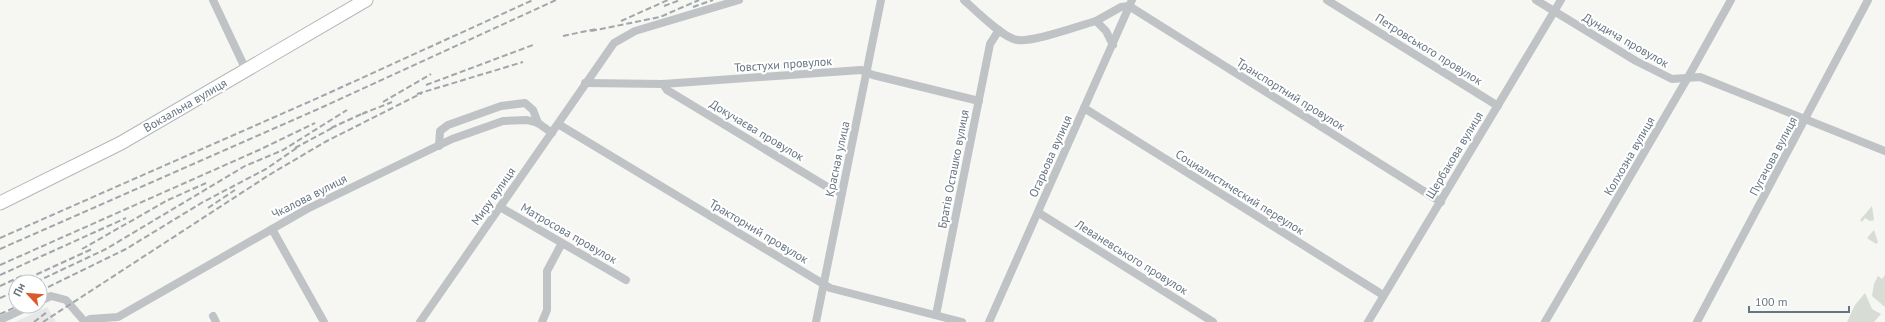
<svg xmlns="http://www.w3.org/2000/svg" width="1885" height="322" font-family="'PT Sans',sans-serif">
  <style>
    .built { fill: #e6e7e6 }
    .green { fill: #d7dcd4 }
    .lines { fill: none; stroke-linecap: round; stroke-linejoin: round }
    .primary-casing { stroke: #b4b8bc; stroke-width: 15 }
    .minor { stroke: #bfc3c6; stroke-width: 8 }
    .primary { stroke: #fff; stroke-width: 13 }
    .rail { stroke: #a0a6ab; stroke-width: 2; stroke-dasharray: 6 3; stroke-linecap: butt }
    .labels { text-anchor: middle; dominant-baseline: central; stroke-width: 4; stroke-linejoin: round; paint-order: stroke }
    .street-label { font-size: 12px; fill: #667582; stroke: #fff }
  </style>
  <rect width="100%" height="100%" fill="#f6f6f2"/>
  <!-- built -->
  <polygon class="built" points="47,307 56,322 15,322"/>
  <!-- green -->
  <g class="green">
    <polygon points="1872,206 1874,220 1870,221 1865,218 1862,222 1860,220"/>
    <polygon points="1874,230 1878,242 1876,244 1867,238"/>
    <polygon points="1885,275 1885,307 1872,296 1874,284 1878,276 1882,279"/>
    <polygon points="1865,293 1872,309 1881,314 1874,322 1847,322 1855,305"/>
  </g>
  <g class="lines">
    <defs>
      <polyline id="primary" points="0,203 121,143 366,0"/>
    </defs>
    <!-- primary casing -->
    <use href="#primary" class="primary-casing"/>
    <!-- minor -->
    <g class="minor">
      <polyline points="213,0 246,70"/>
      <path d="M964 0C975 10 1004 39 1018 40 1035 42 1078 26 1096 21L1106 31 1113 45"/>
      <polyline points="1327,0 1498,106"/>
      <polyline points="1536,0 1636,61 1672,79 1700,77 1885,151"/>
      <polyline points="1096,21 1121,7 1129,6 1441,202"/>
      <polyline points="585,83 663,84 861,70 873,75 979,101"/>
      <polyline points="663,84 667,90 834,191 842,192"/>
      <polyline points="1084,108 1383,295"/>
      <polyline points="558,124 830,288 962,322"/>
      <polyline points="439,146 440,131 448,125 501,106 525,103 533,110 538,123"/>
      <polyline points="500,207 626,280"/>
      <polyline points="1039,213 1213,322"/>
      <polyline points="272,229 324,322"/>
      <polyline points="40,301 51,296 66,300 85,322"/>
      <polyline points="936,315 990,44 999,30"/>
      <polyline points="213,316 216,322"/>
      <polyline points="0,320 30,306"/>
      <polyline points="85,322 90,319 118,317 307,209 452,139 503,121 527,120 538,123 552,133"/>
      <polyline points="420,322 614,43 635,31 739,0"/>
      <polyline points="542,322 547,310 547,271 562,243"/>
      <polyline points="816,322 881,0"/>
      <polyline points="989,322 1132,0"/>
      <polyline points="1368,322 1561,0"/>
      <polyline points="1545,322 1687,79 1731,0"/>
      <polyline points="1697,322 1868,0"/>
    </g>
    <!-- primary -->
    <use href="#primary" class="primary"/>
    <!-- rail -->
    <g class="rail">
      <polyline points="664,6 680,0"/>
      <polyline points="693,7 713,0"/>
      <polyline points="621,21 668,0"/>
      <polyline points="591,31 660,17 699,0"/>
      <polyline points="563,36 596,29"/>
      <polyline points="426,85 533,45"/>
      <polyline points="417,94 523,62"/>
      <polyline points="383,102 431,74"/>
      <polyline points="362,114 392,102"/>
      <polyline points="331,128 366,112"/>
      <polyline points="295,148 336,126"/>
      <polyline points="208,208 235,190"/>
      <polyline points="0,238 320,97 533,0"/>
      <polyline points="0,249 325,106 556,0"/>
      <polyline points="82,249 168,200 206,183"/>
      <polyline points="0,265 259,150 315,123"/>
      <polyline points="0,275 126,218"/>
      <polyline points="20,282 92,249"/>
      <polyline points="36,282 106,249 245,166 283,150 347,110"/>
      <polyline points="0,286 24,275"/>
      <polyline points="40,291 126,249 203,202 266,169 298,147"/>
      <polyline points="0,298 16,291"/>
      <polyline points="0,314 18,306"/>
      <polyline points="34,322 47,312"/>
      <polyline points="43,322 269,175 325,142 422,93"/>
    </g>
  </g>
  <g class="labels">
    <!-- street labels -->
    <g class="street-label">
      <text transform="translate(1626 40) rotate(30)">Дундича провулок</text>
      <text transform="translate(1429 49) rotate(32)">Петровського провулок</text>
      <text transform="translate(783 64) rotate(-4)">Товстухи провулок</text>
      <text transform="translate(1291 94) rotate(32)">Транспортний провулок</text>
      <text transform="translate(185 105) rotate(-30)">Вокзальна вулиця</text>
      <text transform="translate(757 130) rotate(31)">Докучаєва провулок</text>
      <text transform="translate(1454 155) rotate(-59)">Щербакова вулиця</text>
      <text transform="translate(1050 156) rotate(-66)">Огарьова вулиця</text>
      <text transform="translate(1629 156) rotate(-60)">Колхозна вулиця</text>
      <text transform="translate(1773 156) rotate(-62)">Пугачова вулиця</text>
      <text transform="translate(837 159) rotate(-78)">Красная улица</text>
      <text transform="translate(953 169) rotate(-79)">Братів Осташко вулиця</text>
      <text transform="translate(1240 192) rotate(32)">Социалистический переулок</text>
      <text transform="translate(309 196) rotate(-27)">Чкалова вулиця</text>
      <text transform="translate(493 196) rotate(-55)">Миру вулиця</text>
      <text transform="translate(759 231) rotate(31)">Тракторний провулок</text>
      <text transform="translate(569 233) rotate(30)">Матросова провулок</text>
      <text transform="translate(1132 257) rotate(32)">Леваневського провулок</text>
    </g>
  </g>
  <!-- north arrow -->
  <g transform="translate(28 294) rotate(296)"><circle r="19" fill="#ffffff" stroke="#c2c8cd"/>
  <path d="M0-3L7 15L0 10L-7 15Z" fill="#dc592c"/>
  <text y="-6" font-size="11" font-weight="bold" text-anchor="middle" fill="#667582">Пн</text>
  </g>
  <!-- scale -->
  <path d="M1749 306v6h100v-6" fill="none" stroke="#667582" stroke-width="2"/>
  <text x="1755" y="306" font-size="12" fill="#667582" stroke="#ffffff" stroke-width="3" paint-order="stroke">100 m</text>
</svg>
